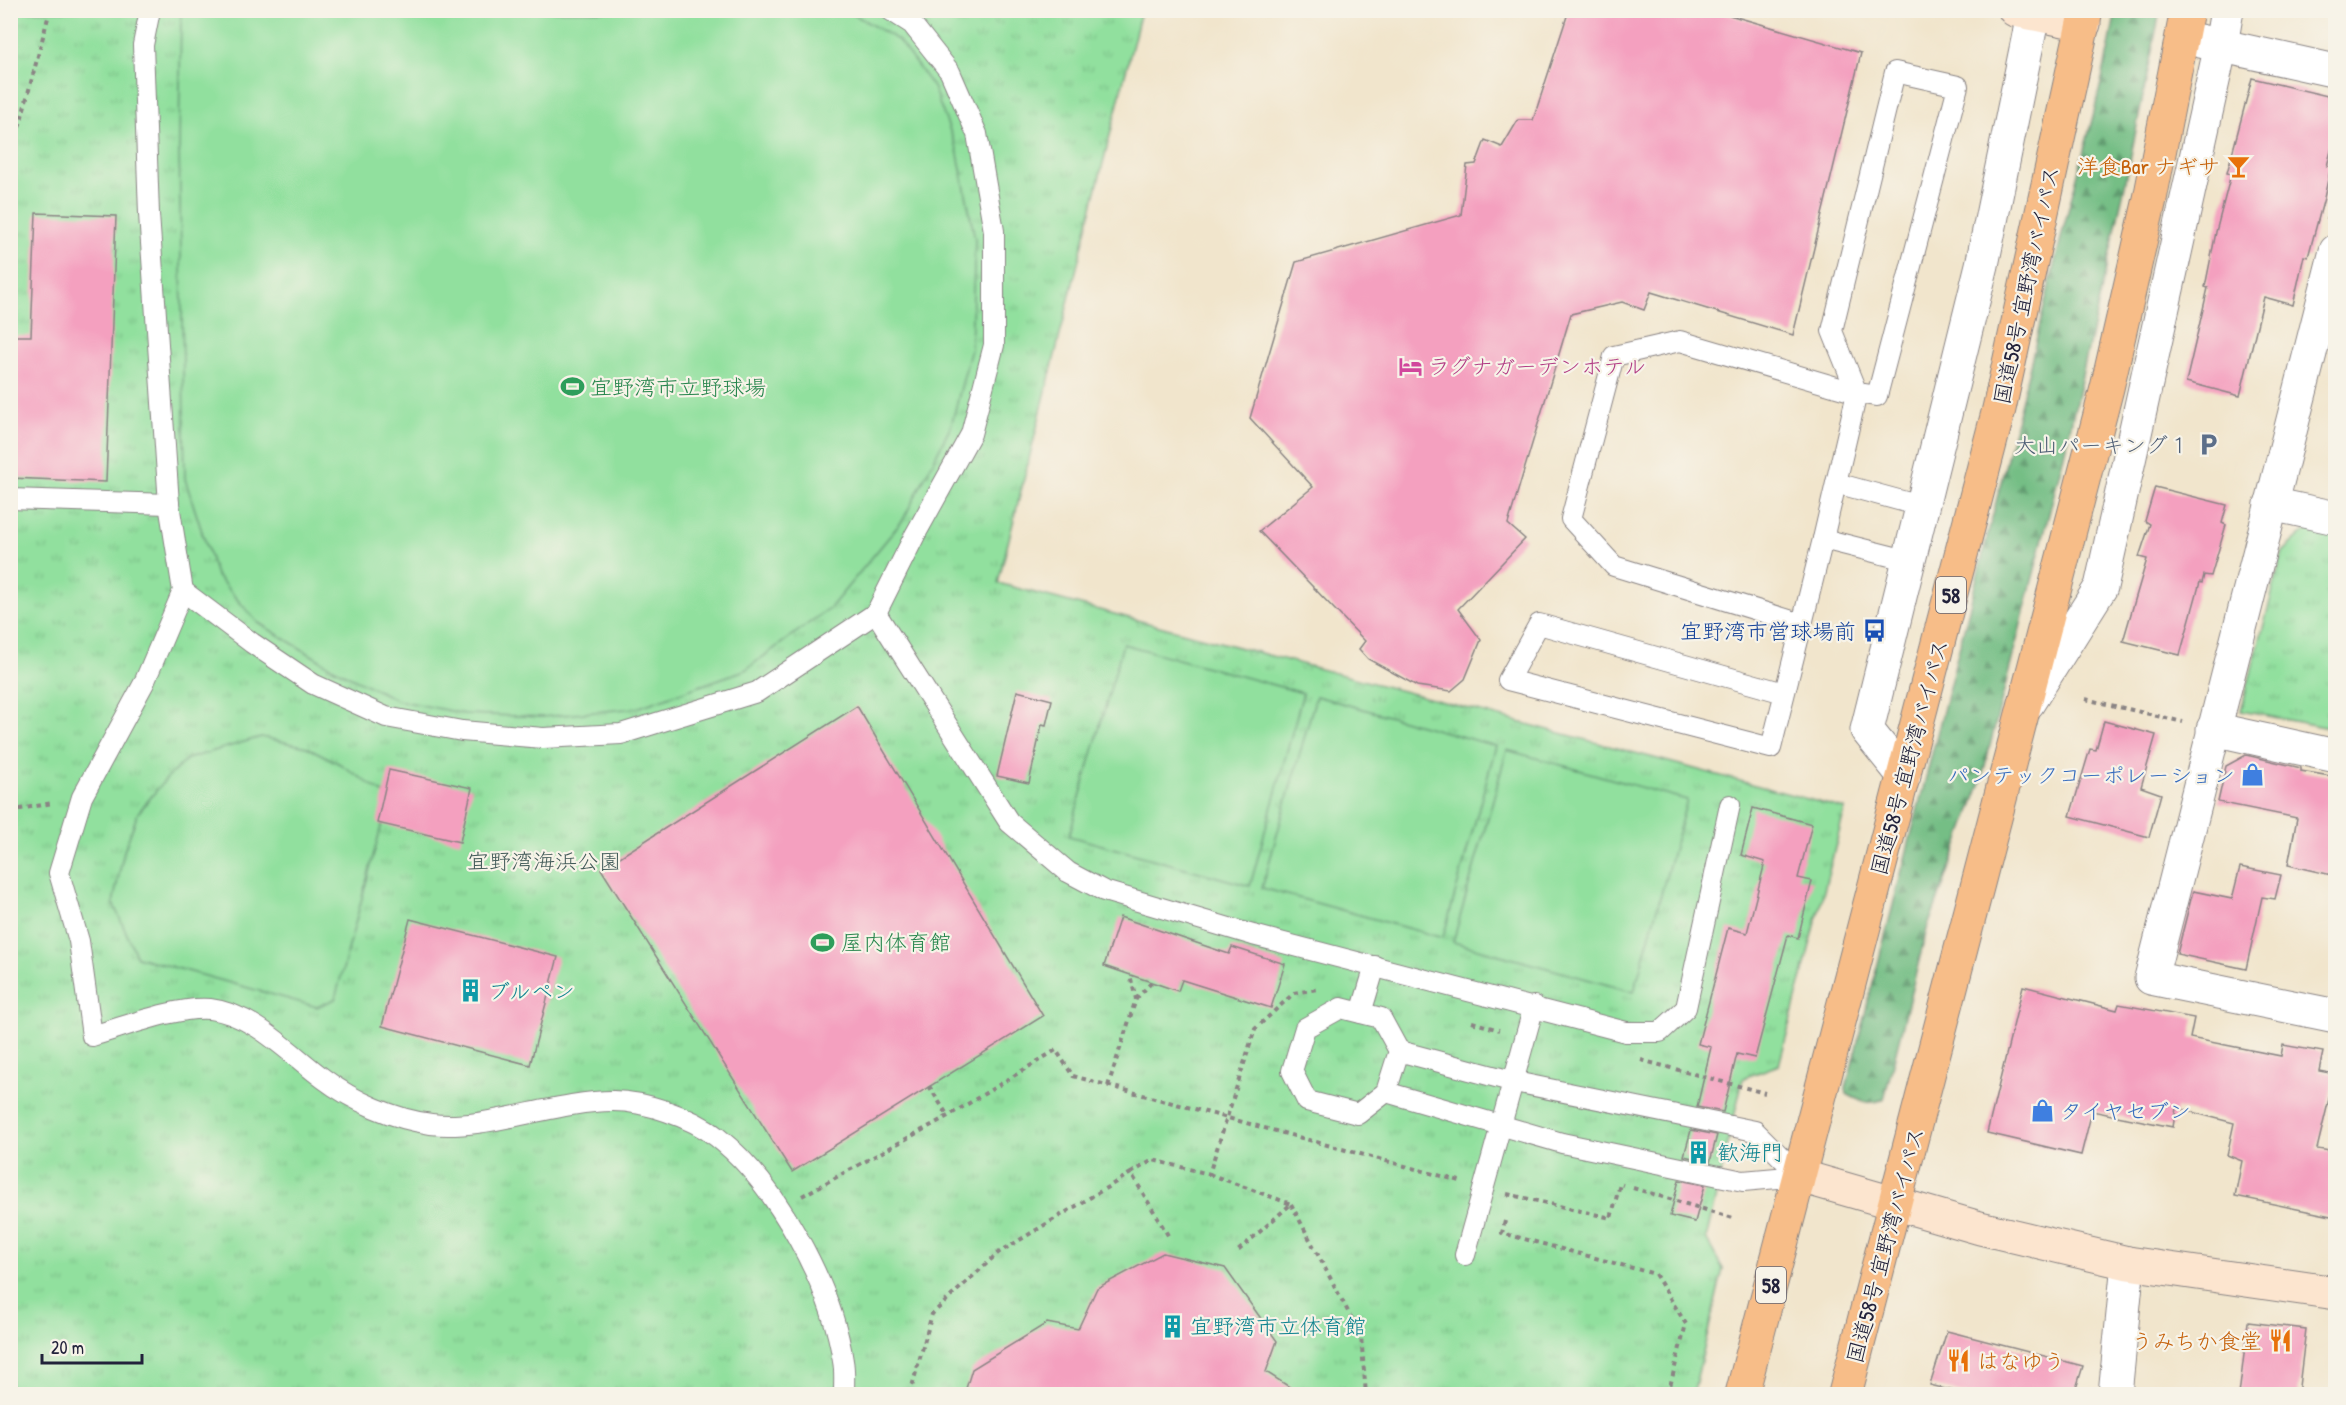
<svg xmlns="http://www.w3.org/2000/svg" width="2346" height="1405" font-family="'Patrick Hand','Klee One',sans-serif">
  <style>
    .grass { fill: url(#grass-tufts); stroke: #5a816c; stroke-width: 1.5 }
    .forest { fill: url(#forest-firs); stroke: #4b7060; stroke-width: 1.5 }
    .garden { fill: #91e09e; stroke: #5a816c; stroke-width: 1.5 }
    .building { fill: #f4a0bf }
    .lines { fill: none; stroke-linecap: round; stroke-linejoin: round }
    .lane-casing { stroke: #8a8484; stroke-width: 22 }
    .street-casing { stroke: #8a8484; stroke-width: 35 }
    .secondary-casing { stroke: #8a8484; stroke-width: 35 }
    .highway-casing { stroke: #8a8484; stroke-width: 35 }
    .path { stroke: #8a8484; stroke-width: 4; stroke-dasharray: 4.5 4.5; stroke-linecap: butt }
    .lane { stroke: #fff; stroke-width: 20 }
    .street { stroke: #fff; stroke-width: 33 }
    .secondary { stroke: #fce5cf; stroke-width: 33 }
    .highway { stroke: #f7bd88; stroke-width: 33 }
    .labels { text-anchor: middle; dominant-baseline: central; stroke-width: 4.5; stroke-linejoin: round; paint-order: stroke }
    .shield { fill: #f7f3e8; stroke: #62616f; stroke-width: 1.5 }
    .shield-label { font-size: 21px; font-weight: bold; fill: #22223b }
    .food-label { font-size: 22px; fill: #c56008; stroke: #f7f3e8; text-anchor: end }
    .street-label { font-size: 22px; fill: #22223b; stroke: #f7f3e8 }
    .hotel-label { font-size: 22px; fill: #b23c85; stroke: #f7f3e8; text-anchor: start }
    .leisure-label { font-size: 22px; fill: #27864d; stroke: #f7f3e8; text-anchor: start }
    .service-label { font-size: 22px; fill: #4e5e75; stroke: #f7f3e8; text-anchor: end }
    .transit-label { font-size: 22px; fill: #164399; stroke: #f7f3e8; text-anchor: end }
    .shop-label { font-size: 22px; fill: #366cbe; stroke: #f7f3e8; text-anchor: end }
    .park-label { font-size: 22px; fill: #435b59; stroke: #f7f3e8 }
    .culture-label { font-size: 22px; fill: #0d838f; stroke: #f7f3e8; text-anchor: start }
  </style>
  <defs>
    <pattern id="grass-tufts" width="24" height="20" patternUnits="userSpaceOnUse" patternTransform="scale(1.5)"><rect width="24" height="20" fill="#91e09e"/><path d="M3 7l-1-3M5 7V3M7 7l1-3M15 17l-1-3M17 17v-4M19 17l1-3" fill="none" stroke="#7dc089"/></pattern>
    <pattern id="forest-firs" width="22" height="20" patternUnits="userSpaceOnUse" patternTransform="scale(1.5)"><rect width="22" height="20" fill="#74be85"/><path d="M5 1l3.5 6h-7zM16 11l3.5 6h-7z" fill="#5f9a6e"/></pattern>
  </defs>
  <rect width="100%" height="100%" fill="#f7f3e8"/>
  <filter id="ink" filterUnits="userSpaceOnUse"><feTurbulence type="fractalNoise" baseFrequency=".0167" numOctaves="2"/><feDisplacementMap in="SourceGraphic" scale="12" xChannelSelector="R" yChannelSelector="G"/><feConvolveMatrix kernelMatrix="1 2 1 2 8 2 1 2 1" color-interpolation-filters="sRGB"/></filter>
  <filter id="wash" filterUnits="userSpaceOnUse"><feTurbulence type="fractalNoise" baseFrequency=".008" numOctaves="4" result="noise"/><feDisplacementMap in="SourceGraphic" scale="24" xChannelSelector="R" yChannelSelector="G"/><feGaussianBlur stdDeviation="1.35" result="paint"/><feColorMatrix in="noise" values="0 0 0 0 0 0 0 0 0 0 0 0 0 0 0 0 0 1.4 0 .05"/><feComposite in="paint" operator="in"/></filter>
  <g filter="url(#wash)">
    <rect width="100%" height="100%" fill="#f1e5cc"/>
    <!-- grass -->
    <g class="grass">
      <polygon points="10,11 1141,11 998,583 1845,809 1779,1065 1743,1078 1706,1239 1723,1269 1693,1394 11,1394"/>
      <polygon points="2311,526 2335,532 2335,729 2241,711 2283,552"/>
    </g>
    <!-- forest -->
    <path class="forest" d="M2116 10 2160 11 2124 190 2064 455 1980 785 1927 929 1884 1099C1869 1105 1861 1102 1847 1094L1846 1088C1914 821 1985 555 2049 287 2070 195 2100 104 2116 10Z"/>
    <!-- garden -->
    <g class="garden">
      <polygon points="848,11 898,40 933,87 957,149 975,239 971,349 951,426 903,520 831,607 745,670 637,708 542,717 465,714 397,700 331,667 257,622 216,575 185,479 179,146 181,11"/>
      <polygon points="1123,644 1303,693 1250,886 1069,836"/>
      <polygon points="1316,696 1496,746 1443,938 1262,888"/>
      <polygon points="261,737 307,747 340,764 389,797 335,999 317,1007 137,957 113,903 124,851 138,813 165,780 187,759"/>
      <polygon points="1507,750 1687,800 1634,992 1453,942"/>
    </g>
    <g id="blocks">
      <!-- building -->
      <g class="building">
        <polygon points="1569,10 1712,10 1861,53 1793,335 1651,292 1644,310 1622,302 1571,314 1508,524 1525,539 1458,609 1481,640 1465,679 1451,691 1417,686 1368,659 1359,649 1365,641 1259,531 1313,487 1250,418 1296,262 1461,215 1467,165 1476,164 1485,140 1502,147 1518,120 1533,120"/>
        <polygon points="2252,78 2336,98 2336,132 2327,166 2331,166 2324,198 2308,257 2304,256 2293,305 2264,297 2240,396 2186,382 2208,288 2205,287 2216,232 2231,174 2227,173"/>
        <polygon points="36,213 116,216 106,482 10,478 14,336 31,336"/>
        <polygon points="2155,487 2227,505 2222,523 2226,525 2211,576 2204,575 2202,583 2200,582 2180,655 2123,641 2147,559 2139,557 2150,524 2145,521"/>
        <polygon points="1017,691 1052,700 1046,725 1042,724 1029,783 997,776"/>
        <polygon points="857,706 1043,1016 792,1172 601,869"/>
        <polygon points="2104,721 2156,735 2141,787 2161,794 2149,837 2070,816 2090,749 2096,750"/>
        <polygon points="2246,755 2301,768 2301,771 2336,777 2336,876 2288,865 2297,818 2218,802 2226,766"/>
        <polygon points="389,770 472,788 460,842 377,823"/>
        <polygon points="1753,808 1812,824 1798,878 1812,881 1798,938 1788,935 1755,1058 1737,1054 1723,1112 1697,1107 1711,1047 1698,1044 1728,928 1747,933 1765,862 1741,855"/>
        <polygon points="2240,867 2281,875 2275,899 2262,897 2246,969 2177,954 2193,891 2232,899"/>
        <polygon points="1120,917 1229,954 1232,947 1285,964 1271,1008 1182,980 1178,991 1104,966"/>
        <polygon points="410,919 558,957 530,1065 382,1026"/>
        <polygon points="2023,986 2117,1010 2119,1004 2194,1018 2190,1038 2281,1056 2283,1045 2323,1052 2319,1071 2335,1074 2317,1149 2336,1152 2336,1217 2235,1196 2242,1161 2227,1155 2234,1123 2176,1108 2173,1127 2092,1111 2081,1155 1987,1133"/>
        <polygon points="1691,1130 1717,1135 1710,1162 1684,1156"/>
        <polygon points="1679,1180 1705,1185 1695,1222 1670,1216"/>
        <polygon points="1163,1253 1225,1268 1277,1341 1266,1372 1302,1395 964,1395 972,1369 1047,1323 1078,1329 1097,1288"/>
        <polygon points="2248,1322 2306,1329 2298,1395 2239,1395"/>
        <polygon points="1947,1331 2083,1366 2074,1395 1970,1395 1930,1385"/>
      </g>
    </g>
  </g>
  <g filter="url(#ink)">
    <use href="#blocks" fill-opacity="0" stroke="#8a8484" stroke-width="1.5"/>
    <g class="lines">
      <defs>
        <g id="lane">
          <path d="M150 10 143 45 149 214 169 504 183 591 144 683 82 797 59 873 79 941 92 1036C124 1027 177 1006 210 1009 254 1014 290 1054 324 1079 353 1101 394 1119 431 1124 484 1131 555 1101 613 1101 644 1101 692 1117 717 1137 776 1183 832 1286 843 1361 845 1371 844 1383 844 1394"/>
          <polygon points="1895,72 1958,86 1877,396 1857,393 1832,331"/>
          <polyline points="10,499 169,504"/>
          <polyline points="1823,539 1836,483"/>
          <polyline points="1910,561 1823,539 1802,624 1614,566 1571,519 1614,356 1680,341 1857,393 1836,483 1924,507"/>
          <polyline points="183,591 252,643 313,684 386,717 462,731 543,738 621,734 757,692 876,613 915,535 971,434 994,345 994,231 977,134 950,72 912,24 890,10"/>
          <polyline points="876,613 1009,822 1068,872 1104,891 1253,935 1626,1032 1660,1032 1686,1008 1730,805"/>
          <polyline points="1784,693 1539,624 1508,680 1771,748 1802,624"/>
          <polygon points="1341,1008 1381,1018 1399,1051 1386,1092 1358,1114 1307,1101 1292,1071 1305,1028"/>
          <polyline points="1361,1013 1375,966"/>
          <polyline points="1399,1051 1515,1082 1755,1131 1800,1176"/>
          <polyline points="1386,1092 1562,1143 1743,1181 1800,1176"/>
          <polyline points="1465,1255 1534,1006"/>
        </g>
        <g id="street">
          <polyline points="2200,41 2336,71"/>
          <polyline points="2336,251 2151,978 2336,1016"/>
          <polyline points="2271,504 2336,518"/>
          <polyline points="2028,703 2101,587 2221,45 2227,10"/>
          <polyline points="2213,729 2336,756"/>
          <polyline points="1904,776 1867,730 1982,265 2034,10"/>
          <polyline points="2115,1394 2128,1263"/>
        </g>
        <g id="secondary">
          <polyline points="2015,10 2084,24"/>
          <polyline points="1800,1176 1980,1228 2128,1263 2336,1293"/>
        </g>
        <g id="highway">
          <polyline points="1742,1394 1999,409 2086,10"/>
          <polyline points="1845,1394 2107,388 2150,199 2187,10"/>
        </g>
      </defs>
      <!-- lane casing -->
      <use href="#lane" class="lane-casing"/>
      <!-- street casing -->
      <use href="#street" class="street-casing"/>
      <!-- secondary casing -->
      <use href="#secondary" class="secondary-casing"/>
      <!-- highway casing -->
      <use href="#highway" class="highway-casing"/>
      <!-- path -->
      <g class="path">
        <polyline points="10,162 50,10"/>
        <polyline points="2328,219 2336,187"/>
        <polyline points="2085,699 2183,722"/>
        <polyline points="10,811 52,803"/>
        <polyline points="1136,999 1152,982"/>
        <polyline points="1472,1022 1499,1030"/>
        <polyline points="1641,1060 1765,1093"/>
        <polyline points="929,1086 948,1116"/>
        <polyline points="1108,1086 1136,999 1130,975"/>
        <polyline points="1131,1173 1153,1160 1209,1174 1255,1029 1294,993 1318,989"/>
        <polyline points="1209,1174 1291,1204 1238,1251"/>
        <polyline points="1633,1188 1733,1218"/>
        <polyline points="1507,1194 1611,1218 1620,1184 1623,1185"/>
        <polyline points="802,1196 948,1116 1056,1050 1073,1076 1460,1181"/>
        <polyline points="1291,1204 1361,1336 1366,1394"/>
        <polyline points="1505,1221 1502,1233 1655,1274 1686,1324 1668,1394"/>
        <polyline points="910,1394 932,1314 998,1253 1131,1173 1169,1237"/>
      </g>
      <!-- lane -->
      <use href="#lane" class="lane"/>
      <!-- street -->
      <use href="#street" class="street"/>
      <!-- secondary -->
      <use href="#secondary" class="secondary"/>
      <!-- highway -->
      <use href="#highway" class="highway"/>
    </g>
  </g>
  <!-- icons -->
  <defs>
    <symbol id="bar-bare" viewBox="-9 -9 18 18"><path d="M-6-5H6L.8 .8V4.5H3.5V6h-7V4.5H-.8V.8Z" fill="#e8710a" stroke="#f7f3e8" stroke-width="2.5" paint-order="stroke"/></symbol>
    <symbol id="hotel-bare" viewBox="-9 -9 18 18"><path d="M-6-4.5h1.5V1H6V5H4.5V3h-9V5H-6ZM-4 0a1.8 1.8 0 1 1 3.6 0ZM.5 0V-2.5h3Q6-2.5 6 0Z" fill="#d1479c" stroke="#f7f3e8" stroke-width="2.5" paint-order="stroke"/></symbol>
    <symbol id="stadium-bare" viewBox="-9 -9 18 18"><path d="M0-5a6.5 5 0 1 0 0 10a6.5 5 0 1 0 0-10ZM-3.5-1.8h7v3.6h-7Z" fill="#2e9e5b" stroke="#f7f3e8" stroke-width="2.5" paint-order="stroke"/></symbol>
    <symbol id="parking-bare" viewBox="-9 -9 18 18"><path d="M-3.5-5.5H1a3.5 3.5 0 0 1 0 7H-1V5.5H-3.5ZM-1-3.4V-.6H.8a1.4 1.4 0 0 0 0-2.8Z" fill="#5c6f8a" stroke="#f7f3e8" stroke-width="2.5" paint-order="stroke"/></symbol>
    <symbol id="bus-bare" viewBox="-9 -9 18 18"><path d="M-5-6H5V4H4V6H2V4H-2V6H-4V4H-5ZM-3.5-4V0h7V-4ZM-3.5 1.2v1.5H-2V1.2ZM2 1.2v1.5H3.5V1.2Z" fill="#1a4fb4" stroke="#f7f3e8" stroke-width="2.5" paint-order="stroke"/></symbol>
    <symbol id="shop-bare" viewBox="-9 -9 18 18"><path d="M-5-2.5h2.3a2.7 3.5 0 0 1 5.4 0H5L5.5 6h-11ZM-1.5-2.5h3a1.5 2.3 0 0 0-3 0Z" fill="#3f7fe0" stroke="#f7f3e8" stroke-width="2.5" paint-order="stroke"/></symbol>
    <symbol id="building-bare" viewBox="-9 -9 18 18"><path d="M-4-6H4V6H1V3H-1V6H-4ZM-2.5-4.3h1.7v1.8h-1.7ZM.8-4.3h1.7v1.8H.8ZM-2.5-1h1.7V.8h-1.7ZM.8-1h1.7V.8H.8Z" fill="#0f9aa8" stroke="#f7f3e8" stroke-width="2.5" paint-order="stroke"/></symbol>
    <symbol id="restaurant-bare" viewBox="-9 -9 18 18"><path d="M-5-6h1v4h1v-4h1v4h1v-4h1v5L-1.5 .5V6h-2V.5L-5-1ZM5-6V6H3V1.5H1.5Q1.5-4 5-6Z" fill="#e8710a" stroke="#f7f3e8" stroke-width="2.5" paint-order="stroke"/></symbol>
  </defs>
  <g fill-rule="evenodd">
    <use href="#bar-bare" x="2222" y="150" width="33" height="33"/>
    <use href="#hotel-bare" x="1394" y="350" width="33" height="33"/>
    <use href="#stadium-bare" x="556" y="370" width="33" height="33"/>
    <use href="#parking-bare" x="2192" y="428" width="33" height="33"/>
    <use href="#bus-bare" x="1858" y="614" width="33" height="33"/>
    <use href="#shop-bare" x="2236" y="758" width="33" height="33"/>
    <use href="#stadium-bare" x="806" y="926" width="33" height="33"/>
    <use href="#building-bare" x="454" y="974" width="33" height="33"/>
    <use href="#shop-bare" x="2026" y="1094" width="33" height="33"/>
    <use href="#building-bare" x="1682" y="1136" width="33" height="33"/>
    <use href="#building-bare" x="1156" y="1310" width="33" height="33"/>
    <use href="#restaurant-bare" x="2264" y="1324" width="33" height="33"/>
    <use href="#restaurant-bare" x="1942" y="1344" width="33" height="33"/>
  </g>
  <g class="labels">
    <!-- shield labels -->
    <g class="shield">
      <rect x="1936" y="577" width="30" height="36" rx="4.5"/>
      <rect x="1756" y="1267" width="30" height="36" rx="4.5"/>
    </g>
    <g class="shield-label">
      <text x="1951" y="595">58</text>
      <text x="1771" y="1285">58</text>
    </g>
    <!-- food labels -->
    <g class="food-label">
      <text x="2220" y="166">洋食Bar ナギサ</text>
      <text x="2262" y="1341">うみちか食堂</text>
      <text x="1977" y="1361" text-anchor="start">はなゆう</text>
    </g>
    <!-- street labels -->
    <g class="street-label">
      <text transform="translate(2026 285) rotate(-78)">国道58号 宜野湾バイパス</text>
      <text transform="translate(1909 757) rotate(-75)">国道58号 宜野湾バイパス</text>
      <text transform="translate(1885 1245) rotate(-75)">国道58号 宜野湾バイパス</text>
    </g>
    <!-- hotel labels -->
    <g class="hotel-label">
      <text x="1428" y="366">ラグナガーデンホテル</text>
    </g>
    <!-- leisure labels -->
    <g class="leisure-label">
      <text x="590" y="387">宜野湾市立野球場</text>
      <text x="841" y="942">屋内体育館</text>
    </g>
    <!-- service labels -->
    <g class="service-label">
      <text x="2190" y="445">大山パーキング１</text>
    </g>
    <!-- transit labels -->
    <g class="transit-label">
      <text x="1856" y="631">宜野湾市営球場前</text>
    </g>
    <!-- shop labels -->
    <g class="shop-label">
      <text x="2235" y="775">パンテックコーポレーション</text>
      <text x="2060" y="1111" text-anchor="start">タイヤセブン</text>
    </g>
    <!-- park labels -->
    <g class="park-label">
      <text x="544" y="861">宜野湾海浜公園</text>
    </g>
    <!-- culture labels -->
    <g class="culture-label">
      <text x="488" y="991">ブルペン</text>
      <text x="1717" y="1152">歓海門</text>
      <text x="1190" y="1326">宜野湾市立体育館</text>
    </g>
  </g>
  <!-- margin -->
  <rect width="2346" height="1405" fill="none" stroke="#f7f3e8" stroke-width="36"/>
  <!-- scale -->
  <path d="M42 1354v9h100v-9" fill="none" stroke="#22223b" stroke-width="3"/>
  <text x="51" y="1354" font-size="18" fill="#22223b" stroke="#f7f3e8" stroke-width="4.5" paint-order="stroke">20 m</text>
</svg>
